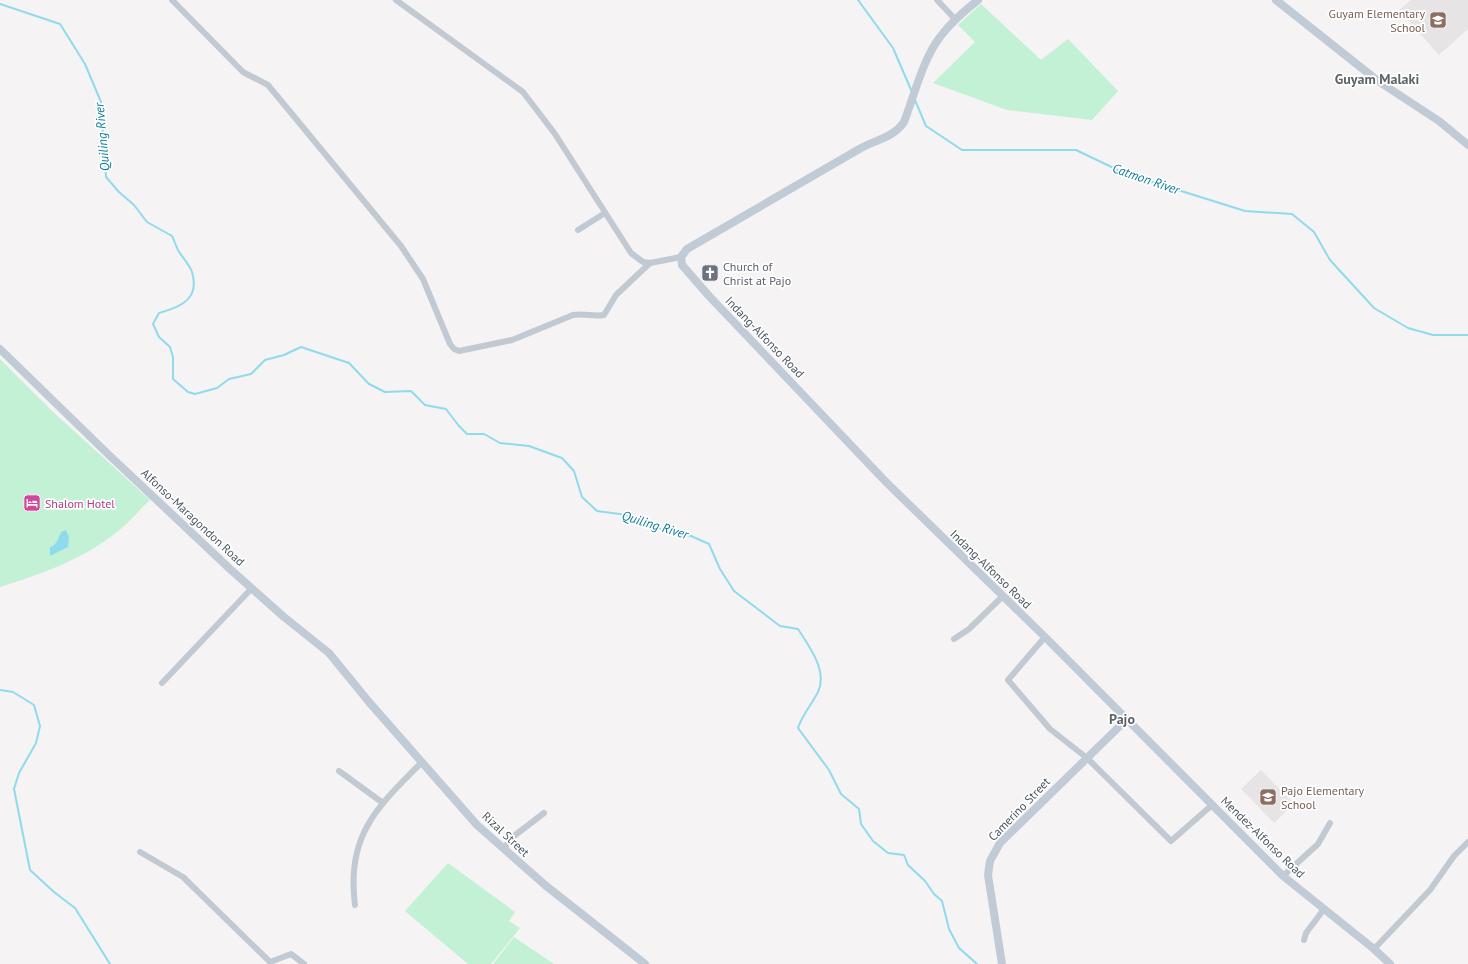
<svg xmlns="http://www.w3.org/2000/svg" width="1468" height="964" font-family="'PT Sans',sans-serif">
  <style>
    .education { fill: #e6e4e5 }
    .green { fill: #c3f1d5 }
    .water { fill: #90daee }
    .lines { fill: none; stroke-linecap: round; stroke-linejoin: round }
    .stream { stroke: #90daee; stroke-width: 2 }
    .street { stroke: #c1cad2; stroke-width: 6 }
    .secondary { stroke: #c1cbd6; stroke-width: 8 }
    .labels { text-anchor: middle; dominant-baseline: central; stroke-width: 3.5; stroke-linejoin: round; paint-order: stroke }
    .education-label { font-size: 12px; fill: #785e54; stroke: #fff; text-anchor: end }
    .worship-label { font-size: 12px; fill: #5b616d; stroke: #fff; text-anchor: start }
    .street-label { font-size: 12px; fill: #4a5661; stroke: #fff }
    .hotel-label { font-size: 12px; fill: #b23c85; stroke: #fff; text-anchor: start }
    .water-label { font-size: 13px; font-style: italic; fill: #0c7c9b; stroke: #fff }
    .quarter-label { font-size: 14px; font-weight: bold; fill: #5f6368; stroke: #fff }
  </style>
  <rect width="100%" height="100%" fill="#f5f3f3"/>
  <!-- education -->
  <g class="education">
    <polygon points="1411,0 1468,0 1468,29 1439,55 1399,10"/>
    <polygon points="1261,770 1294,804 1274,823 1241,789"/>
  </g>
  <!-- green -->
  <g class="green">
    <polygon points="981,4 1041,60 1068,39 1118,91 1092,120 1007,110 933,83 975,42 958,25"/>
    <path d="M0 359 52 411 150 500C139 510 129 523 117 532 82 560 41 574 0 587Z"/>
    <polygon points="448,863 515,912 509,921 520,928 491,964 468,964 405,911"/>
    <polygon points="514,937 554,964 493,964"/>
  </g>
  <!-- water -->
  <path class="water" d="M66 530 69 537 68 547 50 556V547C57 546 59 536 61 532Z"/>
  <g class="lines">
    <!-- stream -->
    <g class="stream">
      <polyline points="858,0 893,48 912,92"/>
      <path d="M0 4 60 24 85 64 101 102 106 177 119 192 134 205 147 222 172 236C174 240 176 246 178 250 182 257 189 264 192 272 200 299 181 307 159 313L153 324 159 337 170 347 173 357V379L188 392 195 394 217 388 229 379 251 374 265 360 284 355 301 347 349 363 369 384 385 392 411 391 425 405 446 409 459 426 467 434H484L500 443 529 446 562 458 574 471 582 497 597 511 627 515 666 531 691 536 709 544 720 569 734 591 780 626 798 629C809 646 828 671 818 692 812 704 802 715 798 728L829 770 841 794 859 809 861 824 873 841 888 853 904 855 908 865 925 881 934 894 942 901 949 929 959 948 977 964"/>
      <polyline points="915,100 926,126 962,150 1076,150 1124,173 1245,211 1292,214 1314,232 1330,260 1374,308 1408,328 1433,335 1468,335"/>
      <polyline points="0,690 13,692 34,705 40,726 36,743 19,773 14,789 30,870 54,892 75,908 110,964"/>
    </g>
    <!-- street -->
    <g class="street">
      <path d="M172 0 243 72 268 85 401 246 423 279 450 344 454 349 459 351 512 340 573 315C584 313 594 317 604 315L616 295 650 263"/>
      <polyline points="396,0 523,92 555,134 631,253 643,262 650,263 681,257"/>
      <polyline points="937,0 955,19"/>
      <polyline points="578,230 605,213"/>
      <polyline points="1045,637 1008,680 1050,729 1087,758 1171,841 1212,805"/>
      <polyline points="954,639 969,629 1003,596"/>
      <polyline points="162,683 252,588"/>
      <polyline points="339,771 383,803"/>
      <polyline points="504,848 514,836 544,813"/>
      <polyline points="140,852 183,877 270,962 291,954 304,964"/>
      <polyline points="1283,876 1318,844 1330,823"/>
      <path d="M355 905C346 836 376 808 422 762"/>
      <polyline points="1304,940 1306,933 1324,909"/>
      <polyline points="1374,949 1430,890 1454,856 1468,842"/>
    </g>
    <!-- secondary -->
    <g class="secondary">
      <path d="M978 0C964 11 951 22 940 37 923 59 914 96 904 122 894 137 876 140 861 148L687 249 681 257 682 265 709 296 886 482 1045 637 1283 876 1374 949 1390 964"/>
      <polyline points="1276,0 1378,81 1439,121 1468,145"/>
      <polyline points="0,349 110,456 230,569 284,617 329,653 369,702 477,825 545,885 645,964"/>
      <polyline points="1002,964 988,875 990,861 1000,843 1126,720"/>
    </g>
  </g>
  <!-- icons -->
  <defs>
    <symbol id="school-square" viewBox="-11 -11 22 22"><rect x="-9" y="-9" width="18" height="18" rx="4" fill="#8d6e63" stroke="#fff"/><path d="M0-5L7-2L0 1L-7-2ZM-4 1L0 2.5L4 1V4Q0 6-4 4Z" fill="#fff"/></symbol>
    <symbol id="church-square" viewBox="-11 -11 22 22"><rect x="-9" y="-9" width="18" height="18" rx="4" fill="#6b7280" stroke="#fff"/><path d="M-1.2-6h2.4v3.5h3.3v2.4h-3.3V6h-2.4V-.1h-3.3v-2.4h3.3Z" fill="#fff"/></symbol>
    <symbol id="hotel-square" viewBox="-11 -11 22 22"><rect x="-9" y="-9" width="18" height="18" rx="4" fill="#d1479c" stroke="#fff"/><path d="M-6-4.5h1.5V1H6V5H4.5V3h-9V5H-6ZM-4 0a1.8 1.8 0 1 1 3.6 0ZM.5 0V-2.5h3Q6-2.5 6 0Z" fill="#fff"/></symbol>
  </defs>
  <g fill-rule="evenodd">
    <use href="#school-square" x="1428" y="10" width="20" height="20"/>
    <use href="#church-square" x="700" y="263" width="20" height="20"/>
    <use href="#hotel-square" x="22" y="493" width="20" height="20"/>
    <use href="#school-square" x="1258" y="787" width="20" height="20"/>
  </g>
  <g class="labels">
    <!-- education labels -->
    <g class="education-label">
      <text x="1425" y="13">Guyam Elementary<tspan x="1425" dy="14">School</tspan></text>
      <text x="1281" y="790" text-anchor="start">Pajo Elementary<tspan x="1281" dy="14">School</tspan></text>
    </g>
    <!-- worship labels -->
    <g class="worship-label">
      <text x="723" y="266">Church of<tspan x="723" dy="14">Christ at Pajo</tspan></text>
    </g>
    <!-- street labels -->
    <g class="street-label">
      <text transform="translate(765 337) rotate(46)">Indang-Alfonso Road</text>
      <text transform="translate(193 517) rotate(43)">Alfonso-Maragondon Road</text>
      <text transform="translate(991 569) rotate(44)">Indang-Alfonso Road</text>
      <text transform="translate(1019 809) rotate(-46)">Camerino Street</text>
      <text transform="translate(506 834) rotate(43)">Rizal Street</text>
      <text transform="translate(1263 837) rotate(44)">Mendez-Alfonso Road</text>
    </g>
    <!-- hotel labels -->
    <g class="hotel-label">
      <text x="45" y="503">Shalom Hotel</text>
    </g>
    <!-- water labels -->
    <g class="water-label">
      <text transform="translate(102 137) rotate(-95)">Quiling River</text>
      <text transform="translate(1146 179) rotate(19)">Catmon River</text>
      <text transform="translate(655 525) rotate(17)">Quiling River</text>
    </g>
    <!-- quarter labels -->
    <g class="quarter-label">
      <text x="1377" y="79">Guyam Malaki</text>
      <text x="1122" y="719">Pajo</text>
    </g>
  </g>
</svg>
